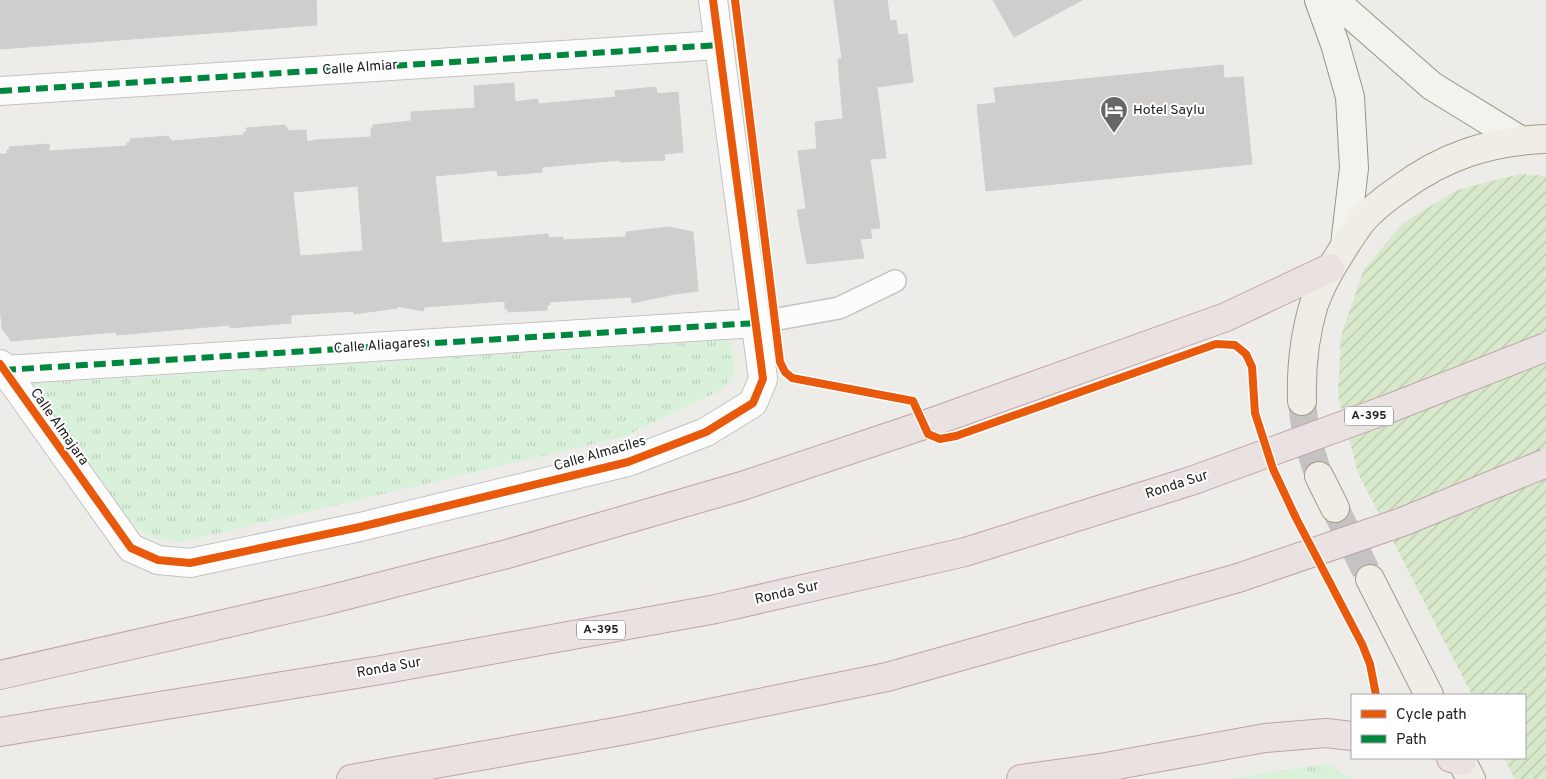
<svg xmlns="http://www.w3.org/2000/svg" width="1546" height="779" font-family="Overpass,sans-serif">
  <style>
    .park { fill: url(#park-tufts) }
    .garden { fill: url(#garden-furrows) }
    .building { fill: #d0cecc; stroke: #d0ceca; fill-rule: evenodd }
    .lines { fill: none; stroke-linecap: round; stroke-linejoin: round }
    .primary-tunnel { stroke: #c4c3c1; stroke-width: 28; stroke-dasharray: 28 14; stroke-linecap: butt }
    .lane-casing { stroke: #c3c3c1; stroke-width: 24 }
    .street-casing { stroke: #c3c3c1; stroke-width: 30 }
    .secondary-casing { stroke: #939682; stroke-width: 30 }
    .primary-casing { stroke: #a29b87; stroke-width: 30 }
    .highway-casing { stroke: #c0a2a9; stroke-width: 30 }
    .lane { stroke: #fcfcfc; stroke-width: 21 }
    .street { stroke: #fcfcfc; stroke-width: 28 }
    .secondary { stroke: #f2f3ec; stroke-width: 28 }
    .primary { stroke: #f0ede6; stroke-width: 28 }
    .highway { stroke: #eae1e1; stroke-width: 28 }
    .highway-bridge-casing { stroke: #c0a2a9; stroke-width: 30; stroke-linecap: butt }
    .highway-bridge { stroke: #eae1e1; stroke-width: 28 }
    .quiet { stroke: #00873e; stroke-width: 6; stroke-dasharray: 12 6; stroke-linecap: butt }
    .cycleway-casing { stroke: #fff; stroke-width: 11 }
    .cycleway { stroke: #e8590c; stroke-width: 8 }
    .labels { text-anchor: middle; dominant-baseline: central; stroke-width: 4; stroke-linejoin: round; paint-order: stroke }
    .shield { fill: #fff; stroke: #636363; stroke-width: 1 }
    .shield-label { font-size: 12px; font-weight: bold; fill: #202020 }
    .street-label { font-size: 14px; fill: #202020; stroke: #fff }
    .poi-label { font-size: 14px; fill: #202020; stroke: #fff; text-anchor: start }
  </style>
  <defs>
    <pattern id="park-tufts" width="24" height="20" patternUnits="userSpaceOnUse" patternTransform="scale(1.25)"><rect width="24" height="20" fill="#d9f1db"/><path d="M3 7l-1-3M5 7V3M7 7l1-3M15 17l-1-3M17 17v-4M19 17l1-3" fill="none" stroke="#bacebc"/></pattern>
    <pattern id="garden-furrows" width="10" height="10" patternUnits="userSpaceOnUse" patternTransform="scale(1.25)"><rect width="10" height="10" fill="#d8e8ca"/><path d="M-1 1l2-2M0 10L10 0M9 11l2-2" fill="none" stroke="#b9c7ad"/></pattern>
  </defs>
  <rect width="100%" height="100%" fill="#edece9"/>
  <!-- park -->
  <g class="park">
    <polygon points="731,340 735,373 723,389 623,437 181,542 161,540 141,532 127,517 118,517 28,384"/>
    <polygon points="1327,764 1354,779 1227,779"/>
  </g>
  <!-- garden -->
  <polygon class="garden" points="1520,174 1546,176 1546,779 1515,779 1504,758 1525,758 1525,695 1472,695 1358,473 1338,395 1341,336 1364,269 1403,223 1457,190"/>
  <!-- building -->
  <g class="building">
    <polygon points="0,0 316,0 317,25 0,49"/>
    <polygon points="834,0 887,0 890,21 896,20 898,35 907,34 913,82 877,87 886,158 870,159 880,228 870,229 872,238 860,239 864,258 807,264 797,210 806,209 798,151 817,149 815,122 843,119 838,59 842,59"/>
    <polygon points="993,0 1082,0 1014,37"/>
    <polygon points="1223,65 1224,78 1243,77 1252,164 986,191 977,105 996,103 994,88"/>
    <path d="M514 83 515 102 538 99V104L616 97 615 91 656 87 657 94 678 92 683 152 664 154 665 160 620 162V160L542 167V172L498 176 497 170 435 176 442 243 548 234 549 238 563 237V240L626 237V232L669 227 693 232 698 291 675 294 632 303 631 297 549 302 550 305H547V310L508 312V309H505V301L424 307 423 311 397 306V308L354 314V311L291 315V323L230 328V325L116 335V332L11 341 2 328 0 305V154H7V150H10L9 147 49 144V151L127 146V143H130V139L169 136V140L171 139 172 141 244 135V132H247L246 128 285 125 286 128H288V131L306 130 307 142 316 140 371 137V128H373V125L411 121V112L475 108 474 86ZM358 186 363 251 300 256 293 192Z"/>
  </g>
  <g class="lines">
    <!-- primary-tunnel -->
    <g class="primary-tunnel">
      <path d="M1302 401C1304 428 1310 451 1319 476"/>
      <polyline points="1335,508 1370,579"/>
    </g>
    <defs>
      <polyline id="lane" points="756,323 839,308 895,281"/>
      <g id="street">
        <polyline points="0,91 719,45"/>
        <polyline points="0,364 131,548 158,560 190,563 360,527 628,462 706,432 753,403 763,379 713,0"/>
        <polyline points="4,370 756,323"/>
      </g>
      <g id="secondary">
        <polyline points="1319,0 1335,44 1350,97 1354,168 1345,245"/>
        <polyline points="1334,0 1432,86 1520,140"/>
      </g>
      <g id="primary">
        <path d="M1302 401C1301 368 1304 337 1314 304 1320 288 1329 271 1338 257 1345 245 1353 233 1361 222 1371 210 1385 199 1398 190 1444 156 1489 141 1546 139"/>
        <polyline points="1319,476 1335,508"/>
        <polyline points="1370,579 1429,695"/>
        <polyline points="1460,758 1471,779"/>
      </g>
      <g id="highway">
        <polyline points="0,675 324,601 507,554 742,486 924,425 1226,317 1330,268"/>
        <polyline points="0,732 381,670 716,609 965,552 1191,481"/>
        <polyline points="1451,758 1462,761"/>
        <polyline points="351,779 626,730 887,677 1107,615 1238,578"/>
        <polyline points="1021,779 1106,767 1265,738 1326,733 1352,736"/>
      </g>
    </defs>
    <!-- lane casing -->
    <use href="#lane" class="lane-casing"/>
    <!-- street casing -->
    <use href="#street" class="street-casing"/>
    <!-- secondary casing -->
    <use href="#secondary" class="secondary-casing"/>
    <!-- primary casing -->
    <use href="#primary" class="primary-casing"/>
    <!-- highway casing -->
    <use href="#highway" class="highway-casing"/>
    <!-- lane -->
    <use href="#lane" class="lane"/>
    <!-- street -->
    <use href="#street" class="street"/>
    <!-- secondary -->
    <use href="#secondary" class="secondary"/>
    <!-- primary -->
    <use href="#primary" class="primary"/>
    <!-- highway -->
    <use href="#highway" class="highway"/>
    <defs>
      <g id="highway-bridge">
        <polyline points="1191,481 1388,409 1546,347"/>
        <polyline points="1238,578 1402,522 1546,463"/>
      </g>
    </defs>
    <!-- highway-bridge casing -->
    <use href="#highway-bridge" class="highway-bridge-casing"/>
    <!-- highway-bridge -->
    <use href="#highway-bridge" class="highway-bridge"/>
    <!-- quiet -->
    <g class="quiet">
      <polyline points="0,91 719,45"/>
      <polyline points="4,370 756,323"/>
    </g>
    <defs>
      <g id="cycleway">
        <polyline points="735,0 780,362 785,372 792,378 913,401 928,434 940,439 956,436 1216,344 1235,345 1246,354 1252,367 1255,413 1273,469 1296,518 1362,644 1370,664 1376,695"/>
        <polyline points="0,364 131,548 158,560 190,563 360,527 628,462 706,432 753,403 763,379 713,0"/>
      </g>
    </defs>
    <!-- cycleway casing -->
    <use href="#cycleway" class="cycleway-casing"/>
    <!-- cycleway -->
    <use href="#cycleway" class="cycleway"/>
  </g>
  <!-- icons -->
  <defs>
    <symbol id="hotel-pin" viewBox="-11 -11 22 30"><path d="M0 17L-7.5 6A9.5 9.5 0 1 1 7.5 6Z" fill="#686766" stroke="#fff"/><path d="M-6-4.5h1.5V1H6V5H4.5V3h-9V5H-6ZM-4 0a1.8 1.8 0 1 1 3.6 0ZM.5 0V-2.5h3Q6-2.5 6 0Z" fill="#fff"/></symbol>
  </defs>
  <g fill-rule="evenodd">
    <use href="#hotel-pin" x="1098" y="94" width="32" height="43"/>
  </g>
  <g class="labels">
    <!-- shield labels -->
    <g class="shield">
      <rect x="1345" y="406.5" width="48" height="19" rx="4"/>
      <rect x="577" y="620.5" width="48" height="19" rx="4"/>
    </g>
    <g class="shield-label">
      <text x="1369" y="416">A-395</text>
      <text x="601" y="630">A-395</text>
    </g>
    <!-- street labels -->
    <g class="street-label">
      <text transform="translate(360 68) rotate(-4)">Calle Almiar</text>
      <text transform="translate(380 346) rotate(-4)">Calle Aliagares</text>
      <text transform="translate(59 427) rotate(55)">Calle Almajara</text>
      <text transform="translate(600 454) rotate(-16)">Calle Almaciles</text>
      <text transform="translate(1177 485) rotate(-18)">Ronda Sur</text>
      <text transform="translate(787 593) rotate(-13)">Ronda Sur</text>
      <text transform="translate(389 668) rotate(-10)">Ronda Sur</text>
    </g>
    <!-- poi labels -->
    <g class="poi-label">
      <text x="1133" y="110">Hotel Saylu</text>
    </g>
  </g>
  <!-- legend -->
  <rect x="1351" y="694" width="175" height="65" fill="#ffffff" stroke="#a6a6a6"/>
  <rect x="1361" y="710" width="25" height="8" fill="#e8590c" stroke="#a6a6a6"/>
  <text x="1396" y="719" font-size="15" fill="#202020">Cycle path</text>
  <rect x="1361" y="735" width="25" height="8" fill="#00873e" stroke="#a6a6a6"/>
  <text x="1396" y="744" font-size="15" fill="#202020">Path</text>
</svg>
